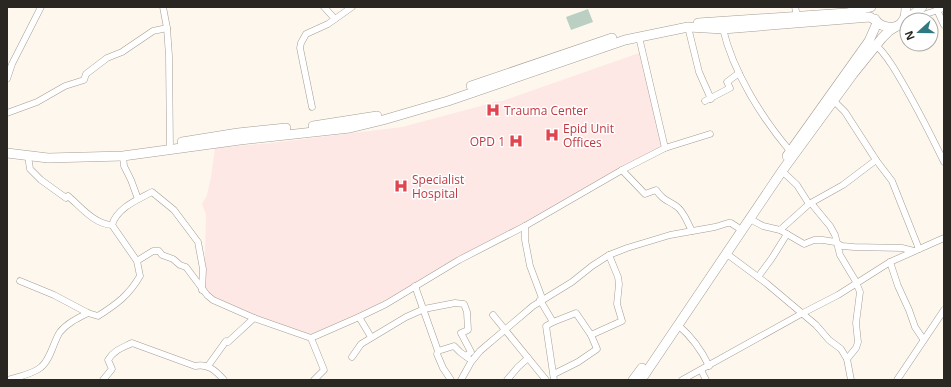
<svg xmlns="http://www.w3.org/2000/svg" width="951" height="387" font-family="'Open Sans',sans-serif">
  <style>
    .medical { fill: #fee8e5 }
    .green { fill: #bbd0c3 }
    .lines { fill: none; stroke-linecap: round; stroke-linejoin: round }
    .minor-casing { stroke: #a59d93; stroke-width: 7 }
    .secondary-casing { stroke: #a59d93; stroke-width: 10 }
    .minor { stroke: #fff; stroke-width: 6 }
    .secondary { stroke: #fff; stroke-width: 9 }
    .labels { text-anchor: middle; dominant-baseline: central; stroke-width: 3; stroke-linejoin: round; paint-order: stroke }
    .health-label { font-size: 12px; fill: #be3a42; stroke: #fff; text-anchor: start }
  </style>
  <rect width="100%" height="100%" fill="#fef7ee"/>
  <!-- medical -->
  <polygon class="medical" points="639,53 663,148 316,338 263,319 209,297 204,288 206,215 202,204 207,195 211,177 215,148 271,143 402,127 492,103 495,101 496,102 502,101"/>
  <!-- green -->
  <polygon class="green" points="588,9 593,22 571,30 566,17"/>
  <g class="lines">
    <defs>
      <g id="minor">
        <polyline points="163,7 167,28 169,56 170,150"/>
        <polyline points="324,7 335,19"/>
        <polyline points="795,7 797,15"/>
        <polyline points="937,10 944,25"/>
        <polyline points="911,19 944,8"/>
        <polyline points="688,27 699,72 711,99"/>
        <path d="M723 29C733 72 762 118 790 151"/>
        <path d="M874 44C883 50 889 61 895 70 913 100 929 131 944 162"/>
        <polyline points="7,79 12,64 41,7"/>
        <polyline points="705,101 730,88 727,82 739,73"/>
        <polyline points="834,101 845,112 876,160 892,181 919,249"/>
        <polyline points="312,107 300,48 301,43 306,34 328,24 352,7"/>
        <polyline points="7,113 37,102 65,86 84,80 86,74 107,58 122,52 153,31 167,28"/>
        <polyline points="665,148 710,134"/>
        <path d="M28 156 30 169 41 180 66 198 68 196C81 207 94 224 112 225"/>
        <polyline points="123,156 124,166 131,180 138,199"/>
        <path d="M622 170 645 194 656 190C663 200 667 200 676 206 684 211 688 224 692 231"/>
        <polyline points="782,171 797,185 809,204"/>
        <polyline points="811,203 830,226 835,235 840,255 855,280 860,292 856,323 858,342 856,348 847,359 851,380"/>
        <polyline points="750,219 763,226 780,230 804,244 814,240 823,240 835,242 842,246 854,247 902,248 914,251"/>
        <polyline points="525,226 525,240 530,266 542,298"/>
        <polyline points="780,230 809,204 843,185 876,160"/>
        <polyline points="727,254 766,283 816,325 829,340 841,349 847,359"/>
        <polyline points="137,261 153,251 159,251 162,255 173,259 180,265 186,267 207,295 213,300 254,318 311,338 359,317 386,304 459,260 525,226 622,170 665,148 639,37"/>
        <polyline points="890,262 898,286 909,310 915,327 923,339"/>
        <polyline points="758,277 772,258 787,234"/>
        <path d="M20 281 54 295 88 313 98 316C117 304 129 295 140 276L137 261 112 225C117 208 137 200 152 192L174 210 198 242 203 269 202 290"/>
        <polyline points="415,286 438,351 454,346 460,352 468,358"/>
        <polyline points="540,300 553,322"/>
        <polyline points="493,315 546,380"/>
        <polyline points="359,317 371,337"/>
        <path d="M678 325C692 337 701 349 709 366"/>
        <polyline points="591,335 622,321 617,304 619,284 618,277 609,255"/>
        <polyline points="311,338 324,370 314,380"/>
        <polyline points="438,351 437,354 443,368 451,380"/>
        <polyline points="352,357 361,344 406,317 424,309 455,303 464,304 467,312 468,330 461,333 471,352 466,356"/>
        <polyline points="208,366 226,341 228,342 254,318"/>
        <polyline points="701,370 706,380"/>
        <polyline points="554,374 578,362 597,349 591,335 576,313 553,322 546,326 554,380"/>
        <path d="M8 380C18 377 32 374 40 368 51 360 53 342 60 332 67 323 78 318 88 313"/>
        <path d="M103 380 112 369 108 360C114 350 122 348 132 343L195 366C208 363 216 371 224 380"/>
        <polyline points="461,380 471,362 480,351 533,306 572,282 592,266 609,255 627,248 670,235 715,227 728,223 731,223 737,227"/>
        <polyline points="507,380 518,367 528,358"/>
        <polyline points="682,380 801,314 838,295 890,262 944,238"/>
        <polyline points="897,380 944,310"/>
      </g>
      <g id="secondary">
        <path d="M875 19C879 27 896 31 902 22 906 18 906 12 906 7"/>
        <polyline points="907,20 922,7"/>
        <polyline points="698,23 847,13 871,7"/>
        <polyline points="471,86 612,38"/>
        <polyline points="313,126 377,116"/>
        <polyline points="182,142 238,133 286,128"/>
        <polyline points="7,153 48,158 123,156 240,140 350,128 383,120 448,101 625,40 688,27 723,29 870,17 875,20"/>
        <polyline points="787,156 869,41 877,23"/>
        <polyline points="633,380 642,368"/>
        <polyline points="641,380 782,171 853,74 882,38 889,31 897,26"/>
      </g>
    </defs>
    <!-- minor casing -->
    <use href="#minor" class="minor-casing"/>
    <!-- secondary casing -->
    <use href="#secondary" class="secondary-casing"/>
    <!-- minor -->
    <use href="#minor" class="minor"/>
    <!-- secondary -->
    <use href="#secondary" class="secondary"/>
  </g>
  <!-- icons -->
  <defs>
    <symbol id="hospital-bare" viewBox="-9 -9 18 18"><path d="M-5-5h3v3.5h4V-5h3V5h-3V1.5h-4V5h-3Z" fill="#e0444e" stroke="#fff" stroke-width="2.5" paint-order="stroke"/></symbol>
  </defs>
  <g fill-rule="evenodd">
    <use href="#hospital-bare" x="483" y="100" width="20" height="20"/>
    <use href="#hospital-bare" x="542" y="125" width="20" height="20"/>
    <use href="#hospital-bare" x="506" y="131" width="20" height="20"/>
    <use href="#hospital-bare" x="391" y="176" width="20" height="20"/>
  </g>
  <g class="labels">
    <!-- health labels -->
    <g class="health-label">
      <text x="504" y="110">Trauma Center</text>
      <text x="563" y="128">Epid Unit<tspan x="563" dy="14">Offices</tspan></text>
      <text x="505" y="141" text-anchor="end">OPD 1</text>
      <text x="412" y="179">Specialist<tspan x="412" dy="14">Hospital</tspan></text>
    </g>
  </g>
  <!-- border -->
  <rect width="951" height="387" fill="none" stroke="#2a2723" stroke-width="16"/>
  <!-- north arrow -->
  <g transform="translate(919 32) rotate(249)"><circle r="19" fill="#ffffff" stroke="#aaa9a7"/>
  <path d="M0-3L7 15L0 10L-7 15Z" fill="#307882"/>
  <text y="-6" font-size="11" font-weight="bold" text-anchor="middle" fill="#2a2723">N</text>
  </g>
</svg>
